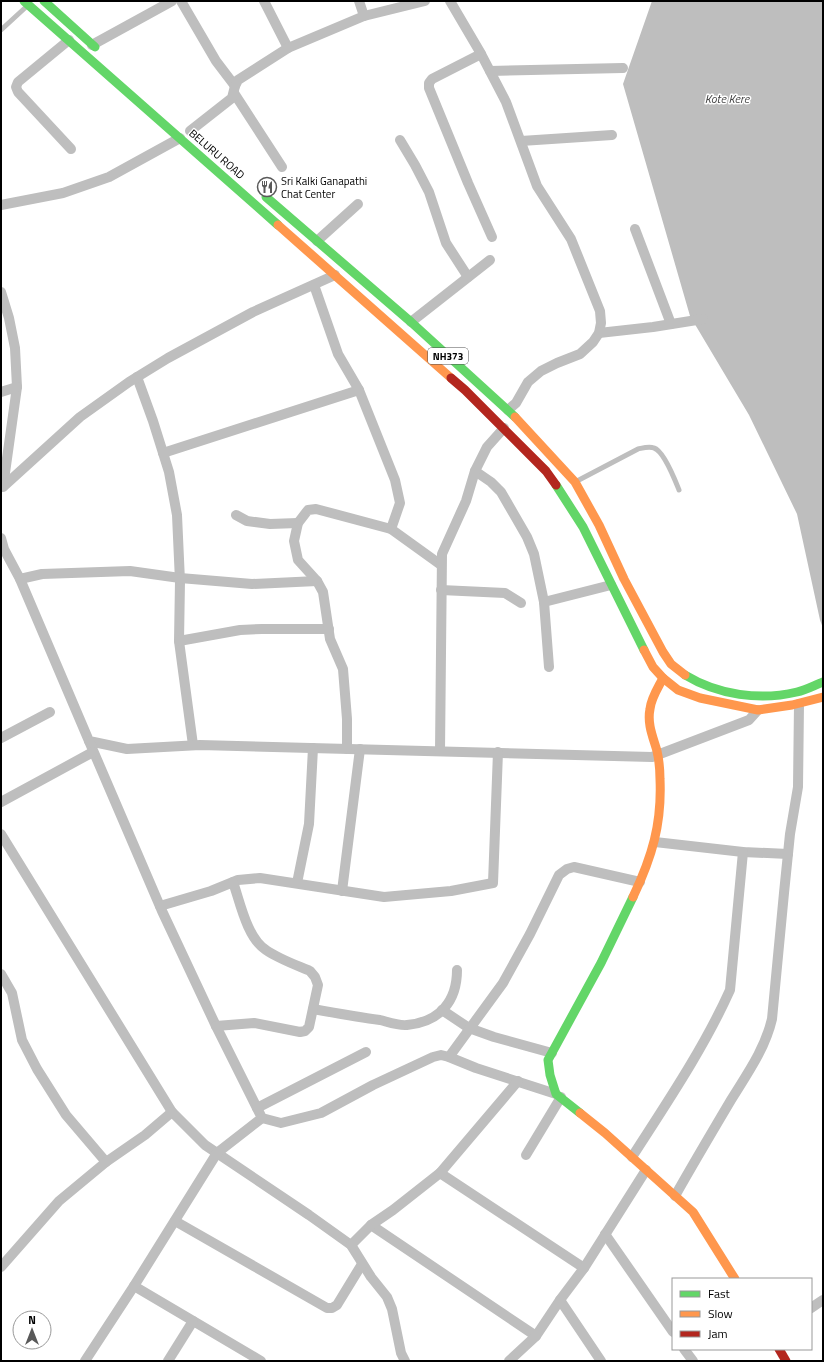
<svg xmlns="http://www.w3.org/2000/svg" width="824" height="1362" font-family="'Titillium Web',sans-serif">
  <style>
    .water { fill: #bebebe }
    .lines { fill: none; stroke-linecap: round; stroke-linejoin: round }
    .lane { stroke: #bebebe; stroke-width: 5 }
    .street { stroke: #bebebe; stroke-width: 10 }
    .fast { stroke: #63d668; stroke-width: 9 }
    .slow { stroke: #ff974d; stroke-width: 9 }
    .jam { stroke: #b3261e; stroke-width: 9 }
    .labels { text-anchor: middle; dominant-baseline: central; stroke-width: 3; stroke-linejoin: round; paint-order: stroke }
    .shield { fill: #fff; stroke: #4c4c4c; stroke-width: 1 }
    .shield-label { font-size: 10px; font-weight: bold; fill: #000 }
    .street-label { font-size: 11px; fill: #000; stroke: #fff }
    .poi-label { font-size: 11px; fill: #000; stroke: #fff; text-anchor: start }
    .water-label { font-size: 12px; font-style: italic; fill: #434343; stroke: #fff }
  </style>
  <rect width="100%" height="100%" fill="#fff"/>
  <!-- water -->
  <polygon class="water" points="652,1 823,1 823,628 820,620 797,514 749,415 690,316 623,84"/>
  <g class="lines">
    <!-- lane -->
    <g class="lane">
      <polyline points="1,30 26,7"/>
      <path d="M577 481 638 449C643 448 649 446 654 448 664 451 675 480 679 490"/>
    </g>
    <!-- street -->
    <g class="street">
      <polyline points="181,1 216,61 235,86"/>
      <polyline points="264,1 288,48"/>
      <polyline points="359,1 364,16"/>
      <polyline points="450,1 480,52 506,102 537,186 571,239 600,311 601,323 599,333 593,342 580,354 557,363 541,371 528,382 516,403 508,410"/>
      <polyline points="69,40 18,82 16,87 18,92 71,149"/>
      <polyline points="92,45 172,1"/>
      <polyline points="481,54 432,79 429,83 429,88 468,183 492,237"/>
      <polyline points="490,71 623,68"/>
      <polyline points="234,93 282,167"/>
      <polyline points="190,131 232,98 235,86 238,80 288,48 364,16 425,1"/>
      <polyline points="400,140 415,165 429,192 446,243 468,277"/>
      <polyline points="521,141 612,135"/>
      <polyline points="1,205 63,193 109,177 180,138"/>
      <polyline points="635,229 671,324"/>
      <polyline points="317,241 358,204"/>
      <polyline points="314,285 338,354 359,390 395,480 400,503 391,529"/>
      <polyline points="1,292 9,318 15,348 17,387 3,487"/>
      <polyline points="411,322 490,260"/>
      <polyline points="599,333 653,327 703,319"/>
      <polyline points="137,377 153,421 169,472 177,515 180,581 179,641 193,745"/>
      <polyline points="1,392 17,387"/>
      <polyline points="163,453 359,390"/>
      <polyline points="475,471 491,482 501,492 527,537 534,554 544,602 549,667"/>
      <polyline points="4,486 80,417 129,382 168,358 253,312 335,275"/>
      <polyline points="236,515 247,521 270,524 298,523"/>
      <polyline points="1,538 4,549 20,579 89,741 127,749 200,745 652,757 749,720 758,710"/>
      <polyline points="20,579 42,574 130,571 180,578 252,584 317,581"/>
      <polyline points="441,590 505,593 521,603"/>
      <polyline points="544,602 611,585"/>
      <polyline points="179,641 240,630 262,629 329,629"/>
      <polyline points="1,738 50,712"/>
      <polyline points="89,741 162,911 216,1026 262,1118 281,1123 321,1113 373,1085 433,1057 441,1055 449,1057 476,1068 556,1094"/>
      <polyline points="347,749 347,719 343,669 330,639 323,592 317,581 298,560 294,541 298,523 308,510 316,509 391,529 441,565"/>
      <polyline points="440,751 442,554 466,501 475,471 487,447 504,428"/>
      <polyline points="1,802 93,752"/>
      <polyline points="1,834 172,1112 205,1145 309,1215 351,1245 371,1277 387,1297 392,1309 401,1353 405,1361"/>
      <polyline points="655,842 743,852 788,854"/>
      <polyline points="297,883 309,824 313,748"/>
      <polyline points="342,891 360,749"/>
      <polyline points="160,906 211,891 238,880 260,878 384,897 451,891 493,883 498,752"/>
      <polyline points="1,974 12,993 22,1040 37,1069 66,1115 106,1162"/>
      <path d="M313 1009C335 1013 357 1017 380 1020 388 1022 399 1026 407 1025 440 1022 457 1001 457 970"/>
      <polyline points="442,1010 469,1028 494,1037 552,1053"/>
      <path d="M216 1026 254 1023 300 1032 305 1031 309 1027 318 985 315 977 310 971C296 965 279 959 266 950 247 938 240 902 233 882"/>
      <polyline points="449,1057 503,983 530,934 559,875 567,869 574,867 640,882"/>
      <polyline points="257,1108 366,1052"/>
      <polyline points="526,1155 561,1097"/>
      <path d="M632 1157C666 1104 704 1048 730 990L743 852"/>
      <polyline points="440,1173 584,1268"/>
      <path d="M675 1196C693 1164 712 1132 731 1100 747 1074 765 1049 772 1019L784 893 790 834 798 787 799 704"/>
      <polyline points="175,1221 327,1308 332,1308 337,1305 362,1264"/>
      <polyline points="371,1225 536,1336"/>
      <polyline points="605,1234 673,1332"/>
      <polyline points="351,1245 371,1225 393,1210 440,1173 518,1081"/>
      <polyline points="1,1267 59,1201 106,1162 145,1135 172,1112"/>
      <polyline points="134,1286 261,1361"/>
      <polyline points="560,1300 601,1361"/>
      <polyline points="811,1308 823,1300"/>
      <polyline points="684,1349 693,1361"/>
      <polyline points="85,1361 134,1286 217,1153 262,1118"/>
      <polyline points="168,1361 193,1321"/>
      <polyline points="509,1361 536,1336 560,1300 584,1268 646,1170"/>
    </g>
    <!-- fast -->
    <g class="fast">
      <polyline points="24,1 278,225"/>
      <polyline points="44,1 95,47"/>
      <polyline points="266,197 411,322 515,417"/>
      <polyline points="556,485 583,527 644,650"/>
      <path d="M685 675C718 695 760 701 797 692 806 690 815 685 823 682"/>
      <polyline points="580,1113 556,1094 550,1075 548,1060 601,963 633,897"/>
    </g>
    <!-- slow -->
    <g class="slow">
      <polyline points="278,225 451,378"/>
      <polyline points="515,417 575,482 599,525 624,579 663,652 671,664 685,675"/>
      <polyline points="644,650 653,667 663,678 678,690 700,698 758,710 792,705 823,697"/>
      <path d="M633 897C652 857 662 824 660 779 660 769 659 760 657 751 653 737 647 724 650 709 651 698 658 688 663 678"/>
      <polyline points="580,1113 605,1133 693,1212 735,1279"/>
    </g>
    <!-- jam -->
    <g class="jam">
      <polyline points="451,378 465,390 546,471 556,485"/>
      <polyline points="779,1349 786,1361"/>
    </g>
  </g>
  <!-- icons -->
  <defs>
    <symbol id="restaurant-ring" viewBox="-11 -11 22 22"><circle r="9.5" fill="#fff" stroke="#595959" stroke-width="1.5"/><path d="M-5-6h1v4h1v-4h1v4h1v-4h1v5L-1.5 .5V6h-2V.5L-5-1ZM5-6V6H3V1.5H1.5Q1.5-4 5-6Z" fill="#595959"/></symbol>
  </defs>
  <g fill-rule="evenodd">
    <use href="#restaurant-ring" x="256" y="176" width="22" height="22"/>
  </g>
  <g class="labels">
    <!-- shield labels -->
    <rect class="shield" x="428" y="348" width="40" height="16" rx="3"/>
    <g class="shield-label">
      <text x="448" y="356">NH373</text>
    </g>
    <!-- street labels -->
    <g class="street-label">
      <text transform="translate(217 154) rotate(41)">BELURU ROAD</text>
    </g>
    <!-- poi labels -->
    <g class="poi-label">
      <text x="281" y="181">Sri Kalki Ganapathi<tspan x="281" dy="13">Chat Center</tspan></text>
    </g>
    <!-- water labels -->
    <g class="water-label">
      <text x="727" y="98">Kote Kere</text>
    </g>
  </g>
  <!-- border -->
  <rect width="824" height="1362" fill="none" stroke="#000000" stroke-width="4"/>
  <!-- legend -->
  <rect x="672" y="1278" width="140" height="72" fill="#ffffff" stroke="#999999"/>
  <rect x="680" y="1291" width="20" height="6" fill="#63d668" stroke="#999999"/>
  <text x="708" y="1298" font-size="12" fill="#000000">Fast</text>
  <rect x="680" y="1311" width="20" height="6" fill="#ff974d" stroke="#999999"/>
  <text x="708" y="1318" font-size="12" fill="#000000">Slow</text>
  <rect x="680" y="1331" width="20" height="6" fill="#b3261e" stroke="#999999"/>
  <text x="708" y="1338" font-size="12" fill="#000000">Jam</text>
  <!-- north arrow -->
  <g transform="translate(32 1330)"><circle r="19" fill="#ffffff" stroke="#999999"/>
  <path d="M0-3L7 15L0 10L-7 15Z" fill="#595959"/>
  <text y="-6" font-size="11" font-weight="bold" text-anchor="middle" fill="#000000">N</text>
  </g>
</svg>
